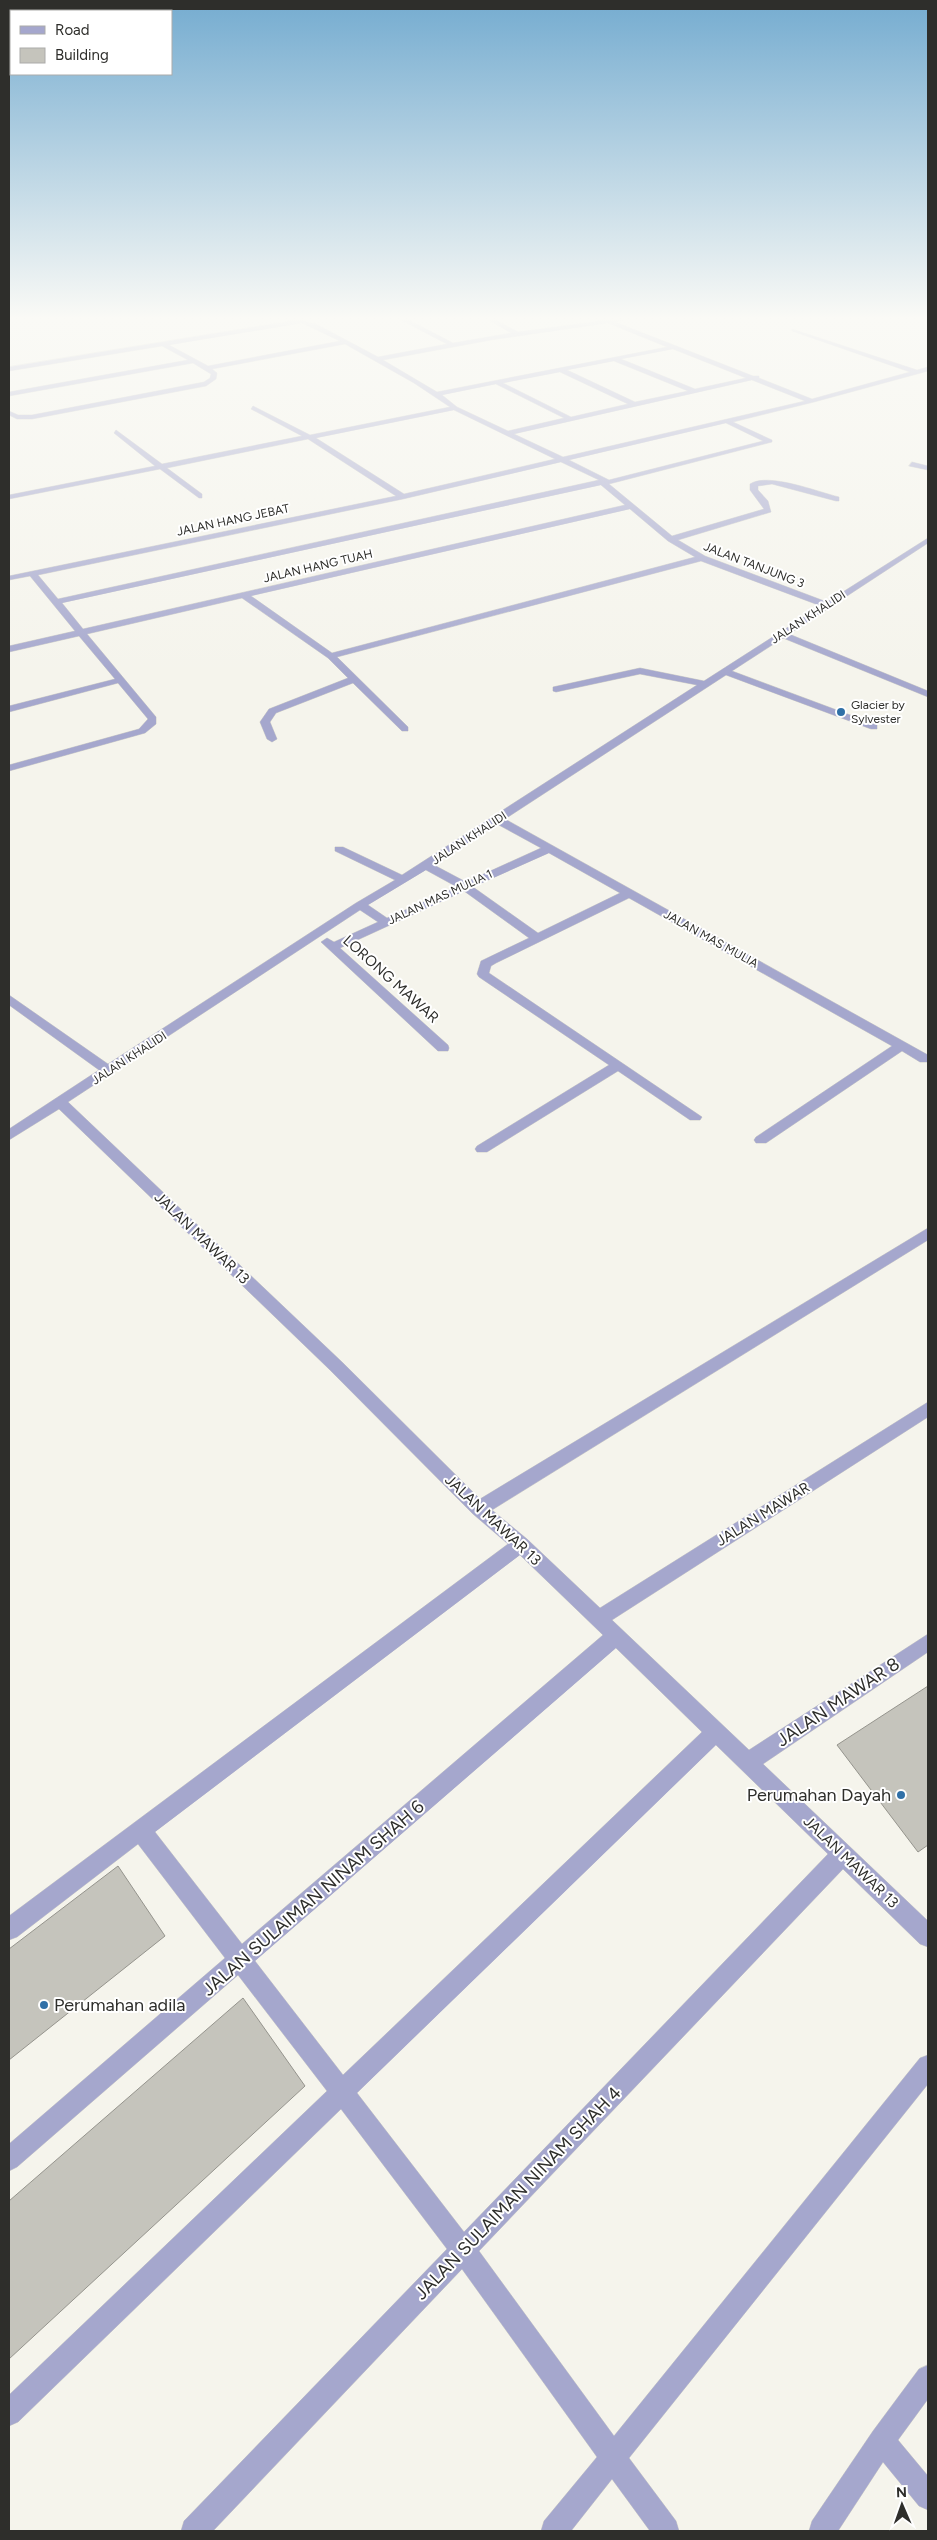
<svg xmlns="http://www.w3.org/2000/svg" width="937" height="2540" font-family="Figtree,sans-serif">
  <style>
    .building { fill: #c5c4bc; stroke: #95948d }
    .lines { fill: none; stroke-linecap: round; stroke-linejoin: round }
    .minor-casing { stroke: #d1d0c9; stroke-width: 1 }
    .minor { fill: #a5a7cd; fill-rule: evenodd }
    .poi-dot { fill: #3070a7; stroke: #fff; stroke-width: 2 }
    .labels { text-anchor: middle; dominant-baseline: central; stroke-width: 4; stroke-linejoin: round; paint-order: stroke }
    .far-street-label { font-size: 12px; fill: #2e2e2b; stroke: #fff }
    .far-poi-label { font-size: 12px; fill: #2e2e2b; stroke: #fff; text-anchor: start }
    .street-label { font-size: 15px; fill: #2e2e2b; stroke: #fff }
    .near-street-label { font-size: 18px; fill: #2e2e2b; stroke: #fff }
    .near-poi-label { font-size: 18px; fill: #2e2e2b; stroke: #fff; text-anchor: end }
  </style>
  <rect width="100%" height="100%" fill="#f5f4ec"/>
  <!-- building -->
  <g class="building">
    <polygon points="928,1686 928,1845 918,1852 837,1745"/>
    <polygon points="118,1866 165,1936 9,2060 9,1949"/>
    <polygon points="243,1998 305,2086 9,2359 9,2201"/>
  </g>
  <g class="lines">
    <defs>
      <g id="minor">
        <path d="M297 320 316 324 378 357 447 344 401 320H409L453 343 511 333 489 320H496L518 332 607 320H623L615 322 753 376H759V378L812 399 910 372 792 331V329L917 370 928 367V371L814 402 733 422 772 440V442L609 484 672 536 764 509 750 490V484C768 472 818 492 839 497V501H836L772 484 758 486V490L768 501 771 512 678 540 705 556 827 602 928 538V543L789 634 928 691V697L783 638 732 671 877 725V729H871L726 675 505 819 928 1055V1062H920L902 1051 766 1143H756L754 1140 756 1137 892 1046 629 898 496 963 491 966 489 973 702 1117 700 1120H690L618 1071 487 1152H477L475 1149 477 1146 609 1065 479 977 477 974 481 961 529 938 464 891 340 948 448 1045 449 1048 448 1051H438L321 942 327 938 334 942 378 922 360 910 68 1102 342 1362 480 1499 928 1228V1240L492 1510 527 1539 600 1608 928 1402V1417L612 1620 749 1750 928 1634V1652L763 1764 928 1921V1947L920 1944 843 1869 479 2251 614 2436 920 2058 928 2055V2084L629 2458 676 2521 679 2531H650L612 2479 571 2531H541L544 2521 597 2457 462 2269 213 2531H181L184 2521 447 2249 341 2109 18 2422 9 2426V2395L327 2091 238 1975 17 2167 9 2171V2144L225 1958 138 1844 17 1937 9 1940V1916L508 1544 473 1514 330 1370 59 1109 9 1140V1129L99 1070 9 1005V995L108 1064 356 903 395 880 335 851V847H343L402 875 697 685 640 674 556 692 553 691V687L640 668 704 681 821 606 701 561 337 657 408 727V731H402L353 683 276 713 270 722 277 739 272 742 267 739 260 722 269 709 348 678 328 658 242 598 87 634 156 717V724L145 733 9 771V765L139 729 148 719 118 683 9 712V706L115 679 79 636 9 652V646L75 631 30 576 9 580V576L396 496 308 439 167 468 202 494V498H199L160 469 9 499V495L155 466 114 433 116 430 162 464 302 436 251 409 253 406 310 435 450 407 414 383 345 344 212 369 217 373 216 379 206 386 32 419H17L9 415V411L18 415H32L204 382 210 378 211 374 193 363 9 396V392L188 360 162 346 9 371V367ZM302 323 340 341 208 366 169 345ZM608 323 667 347 437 392 383 360 491 340ZM673 349 746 378 695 389 621 359ZM614 361 688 391 635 402 567 370ZM560 372 628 404 571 417 503 383ZM752 380 805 401 563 457 514 434ZM496 384 564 418 508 431 457 407 442 395ZM454 410 555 459 404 494 316 438ZM726 423 763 441 609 480 569 460ZM561 462 599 480 58 599 38 575 403 499ZM601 485 625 505 83 629 62 603ZM630 509 668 541 695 557 332 653 251 596ZM497 824 541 848 466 882 434 865ZM549 853 620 893 538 933 473 887ZM426 870 457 887 387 918 368 905ZM520 1555 603 1635 242 1944 155 1832ZM616 1648 702 1732 343 2075 255 1961ZM716 1745 828 1854 464 2232 357 2093Z"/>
        <polygon points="912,462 928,466 928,470 909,466"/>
        <polygon points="928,2365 928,2399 898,2440 928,2476 928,2510 919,2506 883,2462 838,2531 809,2531 812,2521 873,2431 919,2369"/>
      </g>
    </defs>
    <!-- minor casing -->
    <use href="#minor" class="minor-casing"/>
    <!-- minor -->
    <use href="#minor" class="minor"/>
  </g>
  <!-- sky -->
  <linearGradient id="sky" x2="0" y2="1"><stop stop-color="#75acd0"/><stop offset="0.47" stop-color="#fafaf6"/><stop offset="1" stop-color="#fafaf6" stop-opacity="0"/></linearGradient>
  <rect width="937" height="676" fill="url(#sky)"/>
  <!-- markers -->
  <g class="poi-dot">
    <circle cx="841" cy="712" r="5"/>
    <circle cx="901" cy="1795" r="5"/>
    <circle cx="44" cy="2005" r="5"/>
  </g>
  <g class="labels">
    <!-- far-street labels -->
    <g class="far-street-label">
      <text transform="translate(233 520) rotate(-12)">JALAN HANG JEBAT</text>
      <text transform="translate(754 565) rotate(21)">JALAN TANJUNG 3</text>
      <text transform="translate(318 566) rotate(-13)">JALAN HANG TUAH</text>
      <text transform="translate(808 617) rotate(-33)">JALAN KHALIDI</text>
      <text transform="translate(469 838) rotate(-33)">JALAN KHALIDI</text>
      <text transform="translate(440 897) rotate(-25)">JALAN MAS MULIA 1</text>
      <text transform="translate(711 939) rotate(29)">JALAN MAS MULIA</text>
      <text transform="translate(129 1058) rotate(-33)">JALAN KHALIDI</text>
    </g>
    <!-- far-poi labels -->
    <g class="far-poi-label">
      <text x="851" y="705">Glacier by<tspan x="851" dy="14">Sylvester</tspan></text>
    </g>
    <!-- street labels -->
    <g class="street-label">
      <text transform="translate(391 979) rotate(42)">LORONG MAWAR</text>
      <text transform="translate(202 1238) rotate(44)">JALAN MAWAR 13</text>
      <text transform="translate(763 1514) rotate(-32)">JALAN MAWAR</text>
      <text transform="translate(493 1520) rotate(43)">JALAN MAWAR 13</text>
      <text transform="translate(851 1862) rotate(44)">JALAN MAWAR 13</text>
    </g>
    <!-- near-street labels -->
    <g class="near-street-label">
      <text transform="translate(838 1702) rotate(-34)">JALAN MAWAR 8</text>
      <text transform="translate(313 1898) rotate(-41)">JALAN SULAIMAN NINAM SHAH 6</text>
      <text transform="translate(518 2193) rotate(-46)">JALAN SULAIMAN NINAM SHAH 4</text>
    </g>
    <!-- near-poi labels -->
    <g class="near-poi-label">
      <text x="891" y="1795">Perumahan Dayah</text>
      <text x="54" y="2005" text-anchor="start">Perumahan adila</text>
    </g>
  </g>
  <!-- border -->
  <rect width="937" height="2540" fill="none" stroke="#2e2e2b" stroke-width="20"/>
  <!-- legend -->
  <rect x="10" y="10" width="162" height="65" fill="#ffffff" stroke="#ababaa"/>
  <rect x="20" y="26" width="25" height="8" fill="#a5a7cd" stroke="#ababaa"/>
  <text x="55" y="35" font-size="15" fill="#2e2e2b">Road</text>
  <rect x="20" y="48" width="25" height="15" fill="#c5c4bc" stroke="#ababaa"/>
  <text x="55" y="60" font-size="15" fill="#2e2e2b">Building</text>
  <!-- north arrow -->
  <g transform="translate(902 2505) rotate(358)" stroke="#ffffff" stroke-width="4" paint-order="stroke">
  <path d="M0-4L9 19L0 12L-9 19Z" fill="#2e2e2b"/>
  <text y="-8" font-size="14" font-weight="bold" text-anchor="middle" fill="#2e2e2b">N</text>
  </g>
</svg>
